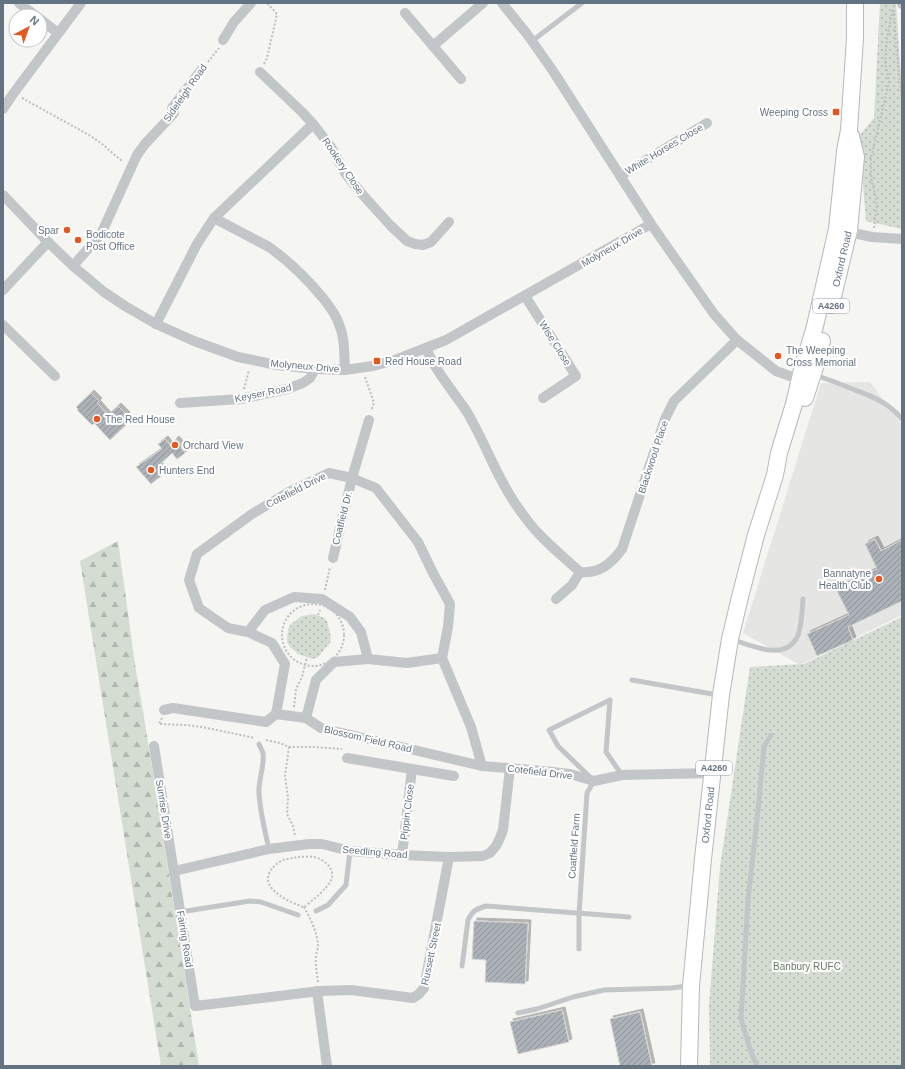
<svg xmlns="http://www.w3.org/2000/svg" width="905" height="1069" font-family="Arial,sans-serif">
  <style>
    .built { fill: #e5e6e4 }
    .forest { fill: url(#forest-firs) }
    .park { fill: url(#park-dots) }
    .building { fill: url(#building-hatch); stroke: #d6d6d4; filter: url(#shadow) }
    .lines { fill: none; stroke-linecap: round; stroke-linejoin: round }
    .primary-casing { stroke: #b5b9bd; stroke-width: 18 }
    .path { stroke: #bcbec0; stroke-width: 2; stroke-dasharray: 2 2; stroke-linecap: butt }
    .lane { stroke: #c2c6c9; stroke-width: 5 }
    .street { stroke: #c2c6c9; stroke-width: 10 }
    .primary { stroke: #fff; stroke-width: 16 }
    .poi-dot { fill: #e25823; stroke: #fff; stroke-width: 1.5 }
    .labels { text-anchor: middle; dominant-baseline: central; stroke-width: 4; stroke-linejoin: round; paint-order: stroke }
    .shield { fill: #fff; stroke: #929da8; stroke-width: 1 }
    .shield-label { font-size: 9px; font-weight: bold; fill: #647382 }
    .street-label { font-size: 10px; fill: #647382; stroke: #fff }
    .poi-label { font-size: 10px; fill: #647382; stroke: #fff; text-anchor: start }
    .park-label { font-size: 10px; fill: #667962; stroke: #fff }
  </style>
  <defs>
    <pattern id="forest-firs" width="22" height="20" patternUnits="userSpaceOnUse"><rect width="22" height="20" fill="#d5dcd2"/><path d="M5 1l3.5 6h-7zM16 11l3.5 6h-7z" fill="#b0b7b0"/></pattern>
    <pattern id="park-dots" width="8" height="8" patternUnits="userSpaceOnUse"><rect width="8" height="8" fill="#d5dcd2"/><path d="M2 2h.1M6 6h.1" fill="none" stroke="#b0b7b0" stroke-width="1.8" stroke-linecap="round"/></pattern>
    <pattern id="building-hatch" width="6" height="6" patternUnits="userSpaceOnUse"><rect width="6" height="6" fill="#abb1b7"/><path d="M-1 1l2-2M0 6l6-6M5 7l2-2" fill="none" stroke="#8f949a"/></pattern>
    <filter id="shadow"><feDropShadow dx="3" dy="-3" stdDeviation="0" flood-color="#0004"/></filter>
  </defs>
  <rect width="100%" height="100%" fill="#f5f5f1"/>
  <!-- built -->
  <polygon class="built" points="870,382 902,425 902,615 800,665 743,633 821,383"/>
  <!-- forest -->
  <polygon class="forest" points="118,541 136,671 144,717 199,1066 161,1066 80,561"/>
  <!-- park -->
  <g class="park">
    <polygon points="880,3 896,3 902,90 902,229 866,221 859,136 874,118"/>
    <polygon points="314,614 324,618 327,621 331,637 330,643 318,657 313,659 298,654 291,648 287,642 288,629 291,624 302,616"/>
    <polygon points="902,617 902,1066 710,1066 709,1005 720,867 750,667 804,664"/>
  </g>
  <!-- building -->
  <g class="building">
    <polygon points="91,393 99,401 97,403 108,415 118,406 127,415 126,417 130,421 110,440 94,423 92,425 77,410 78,409 76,407"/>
    <polygon points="165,439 170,445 176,439 183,447 181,448 185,453 177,459 172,453 159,465 165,473 151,484 136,467 162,449 158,444"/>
    <polygon points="875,539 881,551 902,540 902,601 848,627 853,640 817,656 807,634 849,615 836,589 877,569 865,544"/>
    <polygon points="474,921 528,923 525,984 485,982 486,960 472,959"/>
    <polygon points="562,1010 569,1042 518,1054 510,1022"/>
    <polygon points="640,1012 652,1066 620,1066 610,1019"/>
  </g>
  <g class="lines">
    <defs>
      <g id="primary">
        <polyline points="831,305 849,230 856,157 851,136"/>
        <polyline points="805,398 816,364 822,341"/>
        <polyline points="689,1066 691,986 703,859 721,695 730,639 740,597 756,535 775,475 779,453 794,404 802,370 815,326 837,229 845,151 849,130 855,38 855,3"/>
      </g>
    </defs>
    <!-- primary casing -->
    <use href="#primary" class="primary-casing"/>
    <!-- path -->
    <g class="path">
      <polyline points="894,10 896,46 902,100"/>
      <polyline points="208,62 219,48"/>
      <polyline points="264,64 267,58 277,14 267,3"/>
      <polyline points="22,98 89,135 101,143 123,162"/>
      <polyline points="874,228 877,206 875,194 871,178 871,158 889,82 885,62 887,39 893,8"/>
      <polyline points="365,377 374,403 371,411"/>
      <polyline points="244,389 249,370"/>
      <polyline points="325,590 330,567"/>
      <circle cx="313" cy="635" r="31"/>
      <polyline points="318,615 320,610"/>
      <polyline points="294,707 296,689 302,677 307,657"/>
      <polyline points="162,718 159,724 186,725 202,727 255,738"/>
      <polyline points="266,740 280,743 289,747 314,747 342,749"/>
      <polyline points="289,747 285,776 288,798 287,814 293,826 295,836"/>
      <path d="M298 857C303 857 310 856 314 857 324 859 336 869 331 880 328 888 311 902 304 907 290 903 258 888 271 870 273 867 278 862 283 860 288 859 293 858 298 857Z"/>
      <path d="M304 907C310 918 318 933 318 946 318 950 316 953 316 956 315 965 317 973 318 982"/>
    </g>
    <!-- lane -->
    <g class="lane">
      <polyline points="532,41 582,3"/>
      <path d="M815 375C827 379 838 383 850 388 871 396 887 401 902 419"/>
      <path d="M731 639C750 645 783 661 796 639 802 631 802 609 803 599"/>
      <polyline points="632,680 718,695"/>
      <polyline points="610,700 606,752 622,775"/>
      <path d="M259 744C260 747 262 750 263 753 265 765 258 780 259 793 260 812 265 831 269 849"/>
      <polyline points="316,911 328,905 346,885 350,851"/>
      <polyline points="180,912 250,901 261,902 298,915"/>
      <polyline points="579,949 579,914 587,793 594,781 558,746 549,730 610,700"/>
      <path d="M462 966 468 920C473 910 476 909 486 906L629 917"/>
      <polyline points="518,1013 537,1009 573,997 604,990 671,988 688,986"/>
      <polyline points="757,1066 751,1052 741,1019 748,900 757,820 764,747 771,735"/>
    </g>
    <!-- street -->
    <g class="street">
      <polyline points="19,3 36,16"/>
      <polyline points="502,3 527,34 553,71 651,224 714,314 737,340 776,371 804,381"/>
      <polyline points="902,3 902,4"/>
      <polyline points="405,13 461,79"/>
      <polyline points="40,19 58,33"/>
      <polyline points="223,40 234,22 251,3"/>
      <polyline points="433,46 483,3"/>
      <polyline points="260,72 302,112 313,124 331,147 345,173 362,194 390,225 407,241 415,244 423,245 431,242 449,222"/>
      <polyline points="3,109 13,94 81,3"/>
      <polyline points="620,176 707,123"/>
      <polyline points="3,195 48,242 73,266 104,292 125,306 156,324 194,341 238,357 277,365 315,369 345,370 373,366 395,360 446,340 651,224"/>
      <polyline points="214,218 313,124"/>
      <polyline points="844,231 872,237 902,239"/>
      <polyline points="73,266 101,234 137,155 145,144 174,113 172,108 202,69"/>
      <polyline points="3,290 48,242"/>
      <polyline points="525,296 576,376 543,398"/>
      <path d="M156 324 197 244 214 218 269 247C289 261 307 279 323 298 329 306 336 314 339 324 345 338 344 354 345 370"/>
      <polyline points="3,325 55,376"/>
      <path d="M426 348C436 372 453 391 467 412 486 444 497 479 519 509 525 517 531 526 538 533 551 547 566 559 580 572 599 574 611 564 622 549L665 419 674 401 737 340"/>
      <polyline points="180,403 241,399 287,389 303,383 310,378 315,369"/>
      <polyline points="333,558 352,478 369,420"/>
      <polyline points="556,599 572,585 580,572"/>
      <polyline points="248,632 228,628 199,608 189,580 197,554 252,514 289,492 329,473 352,478 376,488 418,542 433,573 450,604 448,627 442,658 471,727 482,766 543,771 570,774 594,781 622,775 713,773"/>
      <polyline points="368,659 407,663 442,658"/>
      <polyline points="164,710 173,708 266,722 276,714 306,718 321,728 482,766"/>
      <polyline points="276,714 285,664 272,643 248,632 265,610 294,597 322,599 350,617 361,632 368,659 334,662 316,680 306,718"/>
      <polyline points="154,746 195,1006 320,991 351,990 413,998 419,994 424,988 449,857"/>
      <polyline points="347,758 454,776"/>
      <polyline points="402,855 412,769"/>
      <polyline points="174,871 269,849 309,844 322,844 350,851 402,855 449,857 483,856 490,853 496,846 500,838 503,830 510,768"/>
      <polyline points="317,991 327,1066"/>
    </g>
    <!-- primary -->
    <use href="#primary" class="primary"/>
  </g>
  <!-- markers -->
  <g class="poi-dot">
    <rect x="832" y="108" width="8" height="8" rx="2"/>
    <circle cx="67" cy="230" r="4"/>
    <circle cx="78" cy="240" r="4"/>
    <circle cx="778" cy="356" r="4"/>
    <rect x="373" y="357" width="8" height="8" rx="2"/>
    <circle cx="97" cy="419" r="4"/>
    <circle cx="175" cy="445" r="4"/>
    <circle cx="151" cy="470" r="4"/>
    <circle cx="879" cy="579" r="4"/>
  </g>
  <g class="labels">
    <!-- shield labels -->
    <g class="shield">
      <rect x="813" y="299" width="36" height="14" rx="3"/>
      <rect x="696" y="761" width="36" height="14" rx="3"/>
    </g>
    <g class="shield-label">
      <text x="831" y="306">A4260</text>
      <text x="714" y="768">A4260</text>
    </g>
    <!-- street labels -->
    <g class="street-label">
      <text transform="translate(185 93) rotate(-55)">Sideleigh Road</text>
      <text transform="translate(664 149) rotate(-31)">White Horses Close</text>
      <text transform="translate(343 166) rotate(56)">Rookery Close</text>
      <text transform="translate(612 247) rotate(-30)">Molyneux Drive</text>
      <text transform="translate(842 259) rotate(-77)">Oxford Road</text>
      <text transform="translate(555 343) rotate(58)">Wise Close</text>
      <text transform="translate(305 366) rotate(5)">Molyneux Drive</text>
      <text transform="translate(263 393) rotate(-12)">Keyser Road</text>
      <text transform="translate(653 457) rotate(-72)">Blackwood Place</text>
      <text transform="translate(296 490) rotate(-27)">Cotefield Drive</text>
      <text transform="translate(342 518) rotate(-76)">Coatfield Dr.</text>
      <text transform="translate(368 739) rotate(13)">Blossom Field Road</text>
      <text transform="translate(540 772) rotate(7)">Cotefield Drive</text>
      <text transform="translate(164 809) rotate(81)">Sunrise Drive</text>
      <text transform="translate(407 812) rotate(-83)">Pippin Close</text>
      <text transform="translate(708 815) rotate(-84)">Oxford Road</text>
      <text transform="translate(574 846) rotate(-86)">Coatfield Farm</text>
      <text transform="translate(375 852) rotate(5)">Seedling Road</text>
      <text transform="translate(185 939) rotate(81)">Fairing Road</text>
      <text transform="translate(431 954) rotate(-78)">Russett Street</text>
    </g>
    <!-- poi labels -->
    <g class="poi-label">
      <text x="828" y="112" text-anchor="end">Weeping Cross</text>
      <text x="59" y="230" text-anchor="end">Spar</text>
      <text x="86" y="234">Bodicote<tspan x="86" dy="12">Post Office</tspan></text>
      <text x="786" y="350">The Weeping<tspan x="786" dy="12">Cross Memorial</tspan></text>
      <text x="385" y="361">Red House Road</text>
      <text x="105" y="419">The Red House</text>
      <text x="183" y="445">Orchard View</text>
      <text x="159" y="470">Hunters End</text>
      <text x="871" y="573" text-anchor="end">Bannatyne<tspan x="871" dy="12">Health Club</tspan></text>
    </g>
    <!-- park labels -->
    <g class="park-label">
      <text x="807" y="966">Banbury RUFC</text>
    </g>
  </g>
  <!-- border -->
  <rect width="905" height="1069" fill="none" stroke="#647382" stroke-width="8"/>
  <!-- north arrow -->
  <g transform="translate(28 28) rotate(41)"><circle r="19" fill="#ffffff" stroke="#c1c7cd"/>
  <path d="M0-3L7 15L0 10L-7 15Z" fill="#e25823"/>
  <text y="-6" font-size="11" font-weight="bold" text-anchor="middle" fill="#647382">N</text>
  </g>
</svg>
